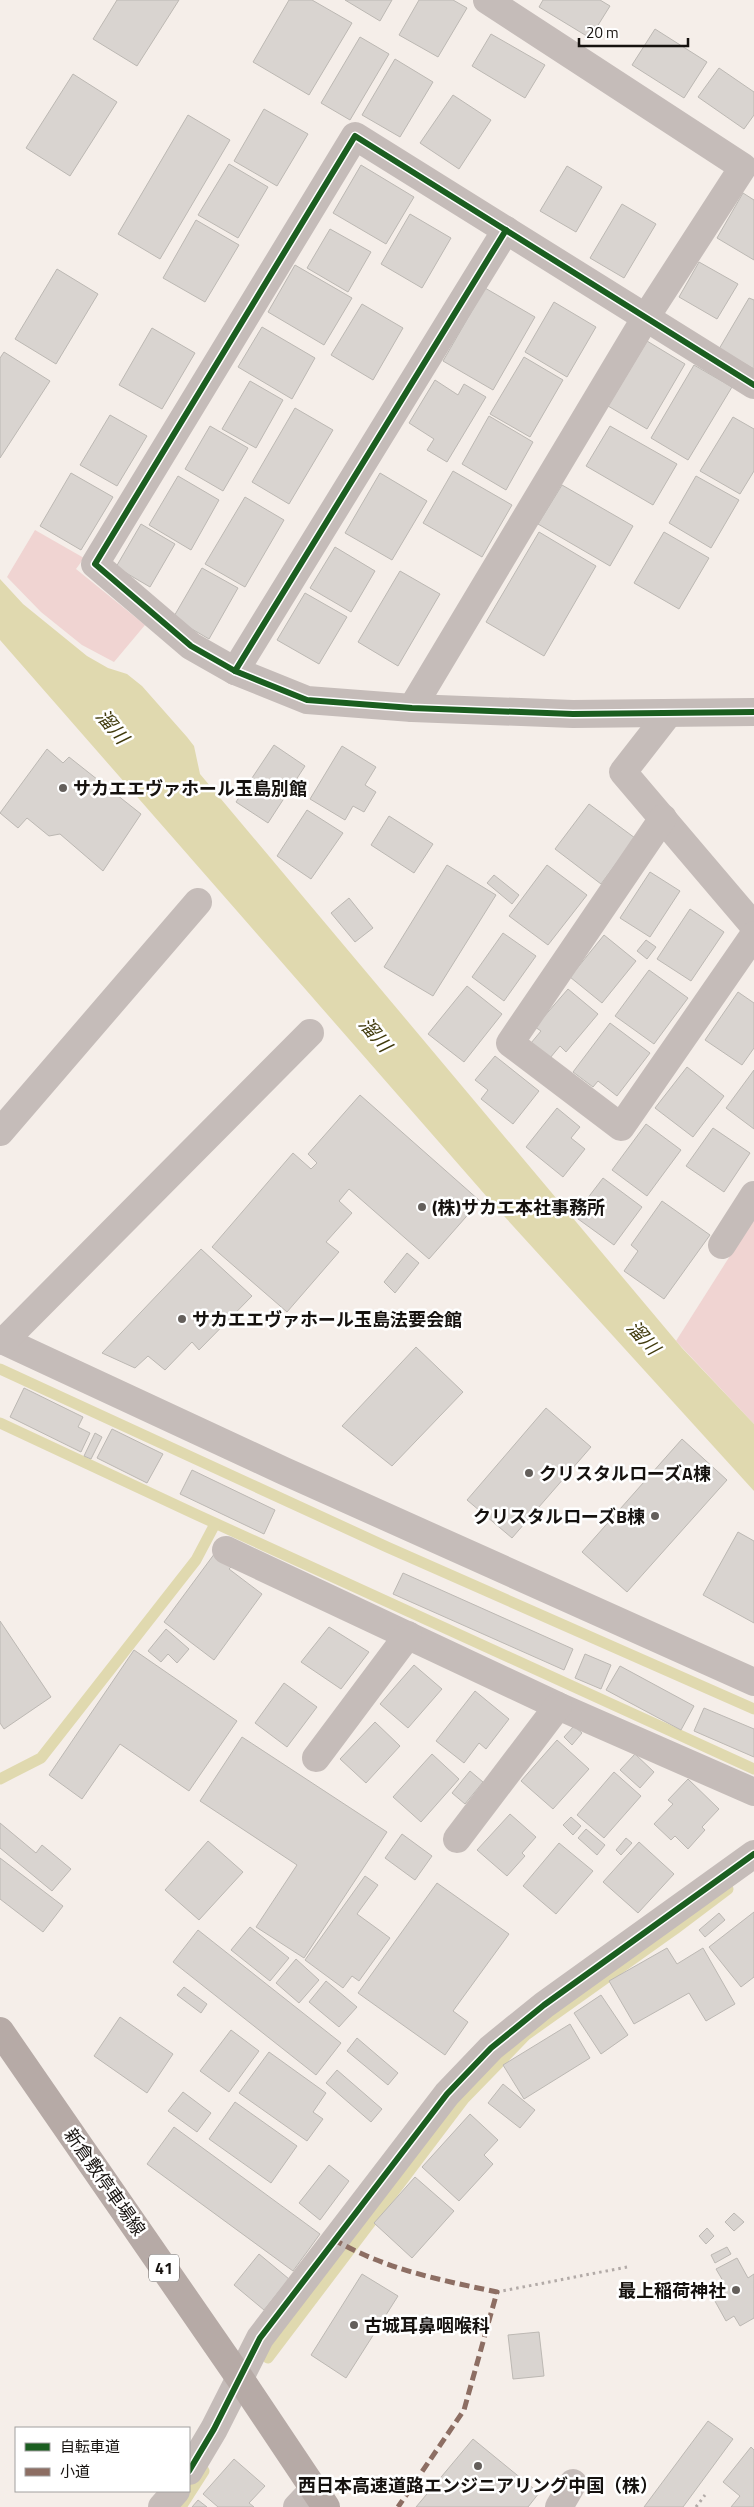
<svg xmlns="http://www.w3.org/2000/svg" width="754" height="2507" font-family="'Titillium Web','Noto Sans JP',sans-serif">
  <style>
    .green { fill: #f0d4d2 }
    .water { fill: #e0d9af }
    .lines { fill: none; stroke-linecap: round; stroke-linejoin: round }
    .stream { stroke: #e0d9af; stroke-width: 11 }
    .building { fill: #d9d4d0; stroke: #bcb8b3 }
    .path { stroke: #b2aaa7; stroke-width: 3; stroke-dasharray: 2.5 4; stroke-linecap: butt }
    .minor { stroke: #c5bcb9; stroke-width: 28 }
    .primary { stroke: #b6aaa6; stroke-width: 28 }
    .quiet { stroke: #8d6e63; stroke-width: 5; stroke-dasharray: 10 5; stroke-linecap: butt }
    .cycleway-casing { stroke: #fff; stroke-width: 9 }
    .cycleway { stroke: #1b5e20; stroke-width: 6 }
    .poi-dot { fill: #645f5b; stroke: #fff; stroke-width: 2 }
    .labels { text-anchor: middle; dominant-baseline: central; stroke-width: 5; stroke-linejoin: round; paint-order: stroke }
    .shield { fill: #fff; stroke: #5c5957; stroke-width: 1 }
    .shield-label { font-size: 16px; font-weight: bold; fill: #16120f }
    .poi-label { font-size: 18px; font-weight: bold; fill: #16120f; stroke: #fff; text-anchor: start }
    .street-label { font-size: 18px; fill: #16120f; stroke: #fff }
    .water-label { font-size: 19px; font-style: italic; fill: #413b0d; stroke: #fff }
  </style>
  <rect width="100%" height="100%" fill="#f5eee9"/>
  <!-- green -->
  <g class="green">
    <polygon points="35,530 84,558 76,569 145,625 114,662 82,645 41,612 7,577"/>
    <polygon points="754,1218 754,1424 676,1341"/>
  </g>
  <!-- water -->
  <polygon class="water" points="0,579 23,604 87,656 108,668 127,674 142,686 187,737 194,746 200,774 682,1348 754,1424 754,1491 494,1205 0,640"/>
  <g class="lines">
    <!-- stream -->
    <g class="stream">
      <polyline points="0,1369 387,1547 754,1709"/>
      <polyline points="0,1423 195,1514 754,1769"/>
      <polyline points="0,1779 41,1758 196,1560 215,1524"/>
      <polyline points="268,2358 464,2099 526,2035 675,1929 728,1889"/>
      <polyline points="181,2507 204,2471"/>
    </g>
  </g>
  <!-- building -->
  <g class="building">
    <polygon points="117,0 179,0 137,66 93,39"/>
    <polygon points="289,0 312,0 352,23 309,95 253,62"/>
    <polygon points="345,0 392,0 380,21"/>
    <polygon points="419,0 453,0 467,8 438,57 399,35"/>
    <polygon points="543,0 600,0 610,6 590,38 539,7"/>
    <polygon points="655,29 707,62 684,98 632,65"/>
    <polygon points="491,34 545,65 525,98 472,66"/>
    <polygon points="360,37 389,54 350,120 321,103"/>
    <polygon points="395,59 433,82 400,137 362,115"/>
    <polygon points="719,68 754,92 754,115 744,129 698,97"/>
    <polygon points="73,74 117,102 70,176 26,148"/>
    <polygon points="453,95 491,120 459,169 420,143"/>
    <polygon points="264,109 308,134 277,186 234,161"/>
    <polygon points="188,115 230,140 160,259 118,234"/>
    <polygon points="229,164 268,187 238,238 198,215"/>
    <polygon points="361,165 414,197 386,244 333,213"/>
    <polygon points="567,166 602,187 576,232 540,211"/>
    <polygon points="743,193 754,200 754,260 717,238"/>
    <polygon points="622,204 656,224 624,278 590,258"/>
    <polygon points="410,214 451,238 422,288 381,264"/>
    <polygon points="196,220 239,245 205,302 163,278"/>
    <polygon points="330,229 371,252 348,292 307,268"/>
    <polygon points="699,262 738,284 717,319 679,297"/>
    <polygon points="295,265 352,298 324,345 268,312"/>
    <polygon points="57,269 98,294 56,364 15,339"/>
    <polygon points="485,288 535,317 493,390 443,361"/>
    <polygon points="749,298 754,300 754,369 719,349"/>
    <polygon points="554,302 596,327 567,377 525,352"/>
    <polygon points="362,304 403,328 373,380 331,355"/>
    <polygon points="262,327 315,358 292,399 238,367"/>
    <polygon points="152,328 195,353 162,409 119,385"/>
    <polygon points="647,341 685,364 647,429 608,406"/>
    <polygon points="4,352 50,381 0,458 0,358"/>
    <polygon points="524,357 563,380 530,437 490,414"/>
    <polygon points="694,365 732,387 688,460 651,438"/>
    <polygon points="435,380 458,395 464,384 486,397 447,462 427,450 434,439 409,423"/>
    <polygon points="250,381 283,400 256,448 222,429"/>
    <polygon points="295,408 333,430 289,504 252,482"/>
    <polygon points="110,415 147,436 117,486 80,465"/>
    <polygon points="489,416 533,442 506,490 462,464"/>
    <polygon points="733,417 754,429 754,471 740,494 700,471"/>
    <polygon points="210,426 248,448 223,491 185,469"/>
    <polygon points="610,426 677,464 653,505 586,466"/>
    <polygon points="453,471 512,505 482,557 423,523"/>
    <polygon points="71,473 113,497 81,550 40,526"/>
    <polygon points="380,473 427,501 392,560 345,533"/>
    <polygon points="178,476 219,500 191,550 149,525"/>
    <polygon points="696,476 739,500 711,548 669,523"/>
    <polygon points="562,485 633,526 610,566 538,524"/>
    <polygon points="245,497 284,520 245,587 205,564"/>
    <polygon points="141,524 175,544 150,587 116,567"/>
    <polygon points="539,532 596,566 544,656 486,622"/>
    <polygon points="664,532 709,558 679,609 634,583"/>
    <polygon points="335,547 375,571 351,612 310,588"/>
    <polygon points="202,568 238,588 209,639 173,618"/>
    <polygon points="400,571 440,594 398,666 358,642"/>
    <polygon points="305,593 347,617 319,664 277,640"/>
    <polygon points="274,745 305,766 268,823 236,802"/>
    <polygon points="342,746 376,767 365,785 376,792 364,812 353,806 345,820 310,799"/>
    <polygon points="47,749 63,763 69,757 141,814 103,871 60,834 49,836 27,818 18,828 0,813"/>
    <polygon points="589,804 635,838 601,884 555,849"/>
    <polygon points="307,810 343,833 311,879 277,856"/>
    <polygon points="389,816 433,844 414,873 371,845"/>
    <polygon points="447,865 496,895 433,996 384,967"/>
    <polygon points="547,865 587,895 548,945 509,916"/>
    <polygon points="650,872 680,891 650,937 620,918"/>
    <polygon points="494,875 519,895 512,904 487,883"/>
    <polygon points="349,898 373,928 355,942 331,913"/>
    <polygon points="690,909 724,932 691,981 657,959"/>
    <polygon points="503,933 536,956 504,1001 472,977"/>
    <polygon points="604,935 636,961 602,1003 570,977"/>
    <polygon points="646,940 656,947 647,959 637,951"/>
    <polygon points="649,970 688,998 654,1044 615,1016"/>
    <polygon points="467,986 502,1014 464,1062 428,1034"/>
    <polygon points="568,989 598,1014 566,1052 560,1046 550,1058 531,1043 541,1031 535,1027"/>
    <polygon points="738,992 754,1003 754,1048 742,1065 705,1040"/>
    <polygon points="610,1023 650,1053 617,1096 598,1081 593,1087 573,1072"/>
    <polygon points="495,1056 539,1091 513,1124 481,1099 488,1090 475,1080"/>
    <polygon points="687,1067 724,1096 693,1137 655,1108"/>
    <polygon points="754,1070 754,1129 726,1108"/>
    <polygon points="360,1095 480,1201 429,1259 349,1189 339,1201 352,1213 326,1242 339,1252 287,1312 212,1247 293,1153 311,1169 317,1163 308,1154"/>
    <polygon points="557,1108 580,1127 571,1138 585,1149 563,1177 526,1147"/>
    <polygon points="646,1124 681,1150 647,1196 612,1170"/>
    <polygon points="713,1128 750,1153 724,1192 686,1166"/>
    <polygon points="603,1178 642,1207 614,1245 574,1216"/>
    <polygon points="662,1201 710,1235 664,1299 624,1271 638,1251 631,1245"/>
    <polygon points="201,1249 252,1296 199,1350 192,1342 165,1370 148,1356 135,1368 102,1353"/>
    <polygon points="407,1253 419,1263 395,1293 384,1282"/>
    <polygon points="416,1347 463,1392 392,1466 342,1426"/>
    <polygon points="24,1388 83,1417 78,1427 90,1433 81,1452 10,1417"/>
    <polygon points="546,1408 591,1447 512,1538 467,1500"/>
    <polygon points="112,1429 163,1454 147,1483 97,1458"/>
    <polygon points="95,1433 102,1437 91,1459 84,1456"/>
    <polygon points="682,1439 727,1480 627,1592 582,1552"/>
    <polygon points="192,1470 275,1510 264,1534 180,1494"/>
    <polygon points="738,1532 754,1541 754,1623 703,1595"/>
    <polygon points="215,1553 232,1566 229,1569 262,1594 214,1660 164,1622"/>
    <polygon points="403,1573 573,1649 564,1670 393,1594"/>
    <polygon points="0,1621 51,1697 4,1729 0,1723"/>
    <polygon points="329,1627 369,1652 341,1689 301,1662"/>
    <polygon points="166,1629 189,1649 177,1663 168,1654 161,1662 148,1651"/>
    <polygon points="134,1650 237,1721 189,1791 120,1744 82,1799 49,1775"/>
    <polygon points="585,1654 611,1665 601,1689 575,1678"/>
    <polygon points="414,1665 442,1689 408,1728 380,1704"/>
    <polygon points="620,1666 694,1706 681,1730 606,1690"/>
    <polygon points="284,1683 317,1707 287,1747 255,1723"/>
    <polygon points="475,1691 509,1719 486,1749 479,1743 464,1763 436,1741"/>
    <polygon points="704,1708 754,1729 754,1757 694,1731"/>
    <polygon points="375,1722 400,1746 366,1783 340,1759"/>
    <polygon points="574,1726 582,1733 572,1745 564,1737"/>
    <polygon points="242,1737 387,1832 304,1958 256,1927 297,1865 200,1801"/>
    <polygon points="557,1740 589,1769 553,1809 521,1781"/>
    <polygon points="432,1754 459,1779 421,1822 393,1797"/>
    <polygon points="635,1754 654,1772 640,1788 620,1770"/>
    <polygon points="470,1771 483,1782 465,1804 452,1793"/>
    <polygon points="614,1772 641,1796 604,1838 577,1815"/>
    <polygon points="688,1779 719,1809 702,1827 705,1830 688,1849 675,1836 671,1840 654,1824 673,1804 668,1800"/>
    <polygon points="510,1814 536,1837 522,1853 525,1856 507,1876 477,1850"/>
    <polygon points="571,1817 581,1826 573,1835 563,1825"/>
    <polygon points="0,1823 36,1853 42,1845 71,1869 52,1891 0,1848"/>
    <polygon points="586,1829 605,1845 597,1855 578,1838"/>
    <polygon points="402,1834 432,1856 415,1880 385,1858"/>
    <polygon points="626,1838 632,1843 621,1855 616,1850"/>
    <polygon points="208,1841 243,1872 199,1920 165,1890"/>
    <polygon points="639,1842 674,1874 638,1913 603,1882"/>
    <polygon points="559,1843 593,1871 556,1914 523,1886"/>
    <polygon points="0,1858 63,1906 43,1932 0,1899"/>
    <polygon points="365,1876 378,1885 357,1914 390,1938 359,1981 352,1976 343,1988 305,1960"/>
    <polygon points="437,1883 509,1934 453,2011 468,2022 445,2055 358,1993"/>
    <polygon points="754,1912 754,1977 741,1987 709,1947"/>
    <polygon points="719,1913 725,1920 705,1937 699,1930"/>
    <polygon points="250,1927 289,1958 270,1981 231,1950"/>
    <polygon points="198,1930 341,2043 316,2075 173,1962"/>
    <polygon points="667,1948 677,1964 703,1948 735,2004 706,2021 689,1993 634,2024 609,1981"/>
    <polygon points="296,1959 319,1980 299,2003 276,1983"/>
    <polygon points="326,1981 357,2007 339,2027 309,2002"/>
    <polygon points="184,1987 207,2004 201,2013 177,1995"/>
    <polygon points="601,1995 628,2035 601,2054 574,2013"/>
    <polygon points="120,2017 173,2054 147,2093 94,2056"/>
    <polygon points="570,2024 590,2058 524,2099 503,2065"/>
    <polygon points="231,2030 259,2051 229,2092 200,2071"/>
    <polygon points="357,2038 398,2073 388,2085 347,2051"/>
    <polygon points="269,2052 326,2093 313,2112 323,2119 307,2141 239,2093"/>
    <polygon points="337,2070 382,2109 371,2122 326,2083"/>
    <polygon points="503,2084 535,2110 520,2128 488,2103"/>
    <polygon points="183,2092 211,2113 197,2132 168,2111"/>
    <polygon points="235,2102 297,2146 271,2183 209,2139"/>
    <polygon points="470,2114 498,2140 484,2155 493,2164 459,2201 422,2167"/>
    <polygon points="174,2127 320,2234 293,2271 147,2164"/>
    <polygon points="329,2165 349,2181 320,2220 299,2203"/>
    <polygon points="415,2177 454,2211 412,2258 374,2223"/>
    <polygon points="734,2213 744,2222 734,2231 725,2222"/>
    <polygon points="707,2228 714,2236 706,2244 699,2236"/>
    <polygon points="727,2247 731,2254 715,2263 711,2255"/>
    <polygon points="259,2254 289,2279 264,2310 234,2285"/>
    <polygon points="737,2258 748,2278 754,2274 754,2318 740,2326 734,2316 726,2321 711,2294 726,2286 716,2269"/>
    <polygon points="362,2274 398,2296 346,2378 311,2355"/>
    <polygon points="539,2332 544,2376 513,2379 508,2335"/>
    <polygon points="708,2421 733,2439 683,2507 644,2507"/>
    <polygon points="473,2439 539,2493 528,2507 416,2507"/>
    <polygon points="751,2447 754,2450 754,2507 731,2507 740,2496 723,2482"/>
    <polygon points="234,2459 265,2486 249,2503 254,2507 218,2507 203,2494"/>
    <polygon points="198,2500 207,2507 192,2507"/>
  </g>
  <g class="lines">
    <!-- path -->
    <g class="path">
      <polyline points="497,2292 627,2267"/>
      <polyline points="696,2507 705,2495"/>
    </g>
    <!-- minor -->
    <g class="minor">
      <polyline points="506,230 235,671 307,700 412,708 573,714 754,712"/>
      <polyline points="235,671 191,646 95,564 355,136 754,385"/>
      <polyline points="412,708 646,317 743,167 487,0"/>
      <polyline points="669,713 623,772 754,926"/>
      <polyline points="663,818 510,1043 621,1127 754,935"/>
      <polyline points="0,1132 198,902"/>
      <polyline points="722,1245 754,1195"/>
      <polyline points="0,1339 284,1471 754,1682"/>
      <polyline points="4,1341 310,1033"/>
      <polyline points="226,1550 558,1706 754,1792"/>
      <polyline points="316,1758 408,1635"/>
      <polyline points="457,1839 558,1706"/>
      <polyline points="189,2471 214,2429 260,2338 447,2094 491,2048 544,2005 754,1854"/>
      <polyline points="162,2507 176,2491"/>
      <polyline points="297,2507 314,2489"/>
      <polyline points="559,2507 573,2483"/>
    </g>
    <!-- primary -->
    <polyline class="primary" points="0,2031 239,2377 326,2507"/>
    <!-- quiet -->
    <path class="quiet" d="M333 2239C384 2269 440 2280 497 2292L464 2410 398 2507"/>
    <defs>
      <g id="cycleway">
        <polyline points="506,230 235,671 307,700 412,708 573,714 754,712"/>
        <polyline points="235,671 191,646 95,564 355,136 754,385"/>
        <polyline points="189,2471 214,2429 260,2338 447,2094 491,2048 544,2005 754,1854"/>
      </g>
    </defs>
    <!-- cycleway casing -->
    <use href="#cycleway" class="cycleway-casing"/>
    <!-- cycleway -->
    <use href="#cycleway" class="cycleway"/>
  </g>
  <!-- markers -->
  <g class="poi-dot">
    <circle cx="63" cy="788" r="5"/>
    <circle cx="422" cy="1207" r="5"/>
    <circle cx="182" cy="1319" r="5"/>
    <circle cx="529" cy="1473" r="5"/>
    <circle cx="655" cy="1516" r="5"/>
    <circle cx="736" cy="2290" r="5"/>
    <circle cx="354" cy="2325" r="5"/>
    <circle cx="478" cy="2466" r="5"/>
  </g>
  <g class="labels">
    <!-- shield labels -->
    <rect class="shield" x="149" y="2254.5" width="30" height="27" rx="4"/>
    <g class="shield-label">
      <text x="164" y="2268">41</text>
    </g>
    <!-- poi labels -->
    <g class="poi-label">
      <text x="73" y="788">サカエエヴァホール玉島別館</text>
      <text x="432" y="1207">(株)サカエ本社事務所</text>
      <text x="192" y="1319">サカエエヴァホール玉島法要会館</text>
      <text x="539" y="1473">クリスタルローズA棟</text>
      <text x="645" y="1516" text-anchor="end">クリスタルローズB棟</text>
      <text x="726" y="2290" text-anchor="end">最上稲荷神社</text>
      <text x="364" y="2325">古城耳鼻咽喉科</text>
      <text x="478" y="2485" text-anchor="middle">西日本高速道路エンジニアリング中国（株）</text>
    </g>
    <!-- street labels -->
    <g class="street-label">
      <text transform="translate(105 2182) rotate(55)">新倉敷停車場線</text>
    </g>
    <!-- water labels -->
    <g class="water-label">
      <text transform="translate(113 726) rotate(50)">溜川</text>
      <text transform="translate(376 1034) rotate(50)">溜川</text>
      <text transform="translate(644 1337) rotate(48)">溜川</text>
    </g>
  </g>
  <!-- legend -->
  <rect x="15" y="2427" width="175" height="65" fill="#ffffff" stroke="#a2a09f"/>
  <rect x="25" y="2443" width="25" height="8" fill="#1b5e20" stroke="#a2a09f"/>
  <text x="60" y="2452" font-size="15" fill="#16120f">自転車道</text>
  <rect x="25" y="2468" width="25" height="8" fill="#8d6e63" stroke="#a2a09f"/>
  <text x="60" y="2477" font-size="15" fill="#16120f">小道</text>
  <!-- scale -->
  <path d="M579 38v8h109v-8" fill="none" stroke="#16120f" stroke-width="2.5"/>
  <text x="586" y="38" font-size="15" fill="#16120f" stroke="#ffffff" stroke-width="4" paint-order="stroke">20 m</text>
</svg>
